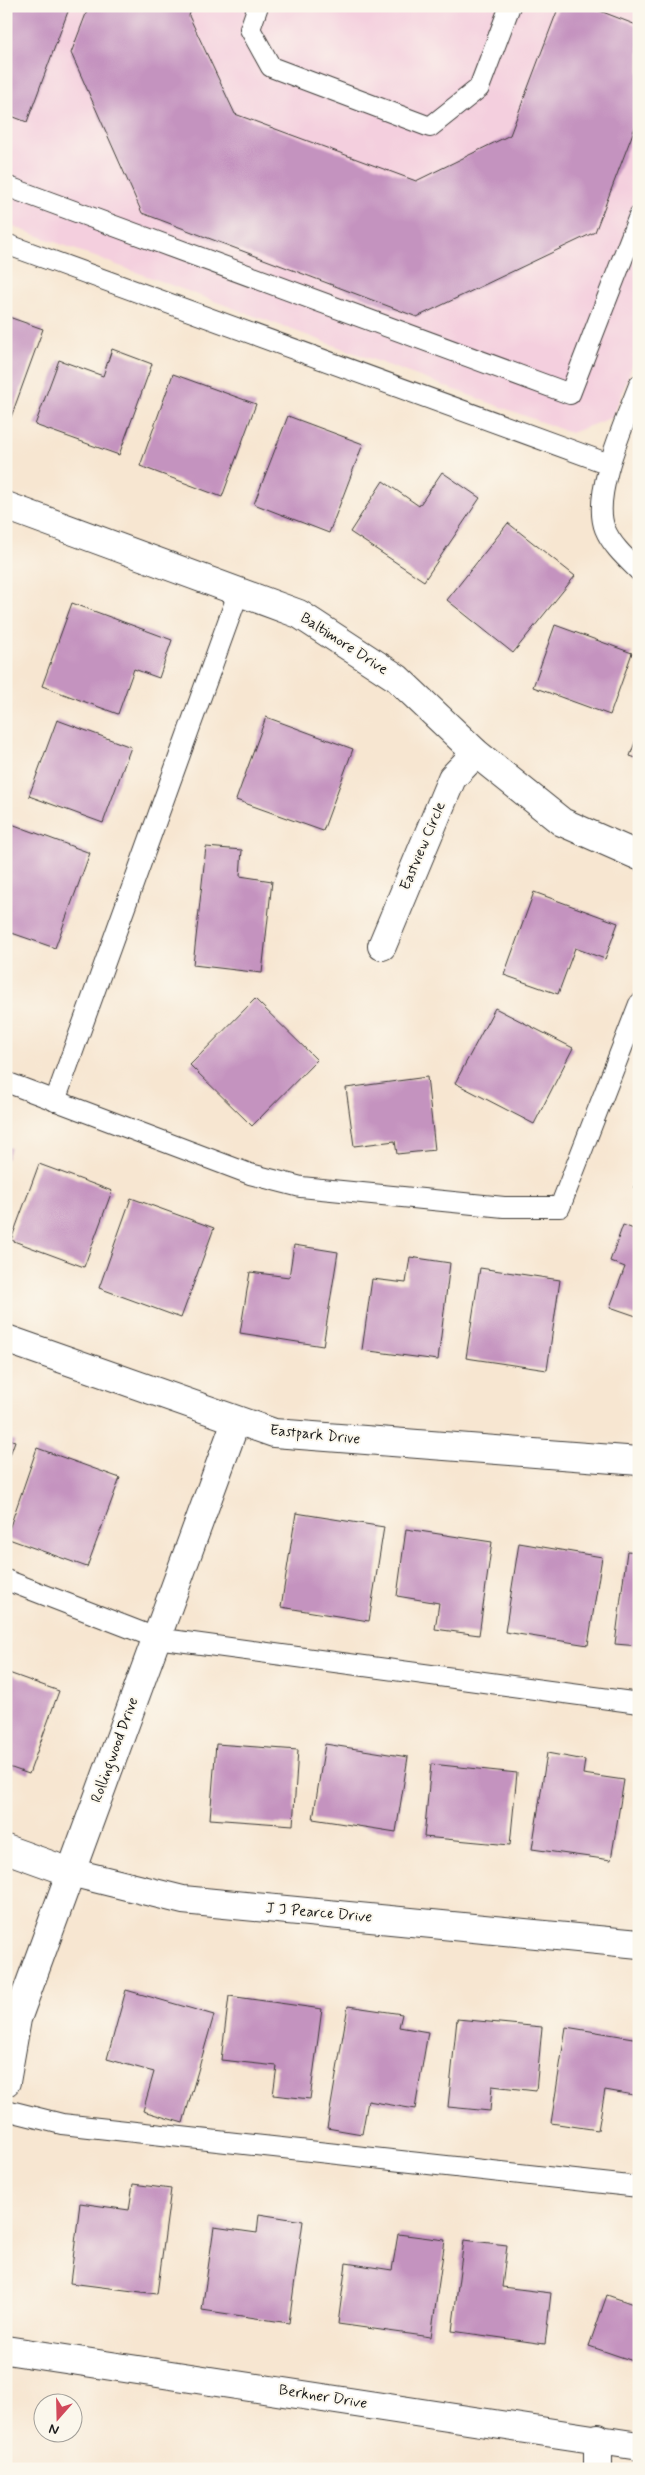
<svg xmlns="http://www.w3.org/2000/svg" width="645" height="2475" font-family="Mynerve,sans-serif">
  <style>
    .built { fill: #f4cfde }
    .building { fill: #c493bf }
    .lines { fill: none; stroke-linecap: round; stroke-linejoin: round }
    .lane-casing { stroke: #3d3a37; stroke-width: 22 }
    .street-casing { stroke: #3d3a37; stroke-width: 30 }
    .lane { stroke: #fff; stroke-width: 20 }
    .street { stroke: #fff; stroke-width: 28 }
    .labels { text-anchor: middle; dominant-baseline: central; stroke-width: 4; stroke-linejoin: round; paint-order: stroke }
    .street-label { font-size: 15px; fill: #1c1c1c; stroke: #fbf7ec }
  </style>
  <rect width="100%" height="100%" fill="#fbf7ec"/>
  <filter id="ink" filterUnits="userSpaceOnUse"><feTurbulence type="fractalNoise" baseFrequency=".02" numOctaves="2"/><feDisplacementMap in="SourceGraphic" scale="10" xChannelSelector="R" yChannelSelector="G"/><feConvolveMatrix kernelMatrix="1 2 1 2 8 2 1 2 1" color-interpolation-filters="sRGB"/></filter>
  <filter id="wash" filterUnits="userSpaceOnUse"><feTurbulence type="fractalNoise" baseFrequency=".0096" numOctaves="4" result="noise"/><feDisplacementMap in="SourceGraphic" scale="20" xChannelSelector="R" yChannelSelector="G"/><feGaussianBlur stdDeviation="1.12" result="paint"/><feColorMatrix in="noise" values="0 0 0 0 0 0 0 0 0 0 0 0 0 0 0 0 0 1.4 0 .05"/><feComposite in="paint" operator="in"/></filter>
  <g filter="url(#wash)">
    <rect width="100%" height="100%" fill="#f7e6d1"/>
    <!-- built -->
    <polygon class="built" points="6,6 639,6 639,348 613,417 571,433 6,224"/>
    <g id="blocks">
      <!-- building -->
      <g class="building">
        <polygon points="6,6 70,6 27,122 6,114"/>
        <polygon points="89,6 192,6 189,16 235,114 416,181 510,135 559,6 587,6 639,26 639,117 595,232 417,317 142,213 71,53"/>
        <polygon points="6,316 43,329 11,417 6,416"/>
        <polygon points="112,349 152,364 119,455 35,425 59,360 103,376"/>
        <polygon points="173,374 256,404 222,497 140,466"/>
        <polygon points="288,416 363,444 329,533 254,504"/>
        <polygon points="442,472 480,498 424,581 350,532 383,481 419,506"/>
        <polygon points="508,523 575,576 513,653 447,600"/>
        <polygon points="72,603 172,640 159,678 134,669 118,714 42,686"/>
        <polygon points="555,625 632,653 610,715 533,687"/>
        <polygon points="266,717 353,749 323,831 236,800"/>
        <polygon points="57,720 131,747 103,823 29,796"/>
        <polygon points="639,731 639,759 630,756"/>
        <polygon points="9,823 90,853 55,948 6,931 6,830"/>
        <polygon points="206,847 242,850 240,876 272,881 262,973 193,965"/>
        <polygon points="534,892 618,923 605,959 575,948 558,994 504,975"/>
        <polygon points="255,999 317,1060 252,1126 190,1065"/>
        <polygon points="495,1008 573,1048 534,1124 455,1083"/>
        <polygon points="427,1077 435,1150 397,1154 395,1141 354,1146 346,1088"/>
        <polygon points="6,1146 11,1148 7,1159 6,1159"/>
        <polygon points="39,1164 112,1191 84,1267 11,1240"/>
        <polygon points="639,1175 639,1189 634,1187"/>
        <polygon points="131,1198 214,1228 181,1318 99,1288"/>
        <polygon points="623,1225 639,1231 639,1317 610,1307 625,1267 610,1261"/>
        <polygon points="294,1245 338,1252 323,1346 240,1333 250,1272 289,1277"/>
        <polygon points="410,1257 450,1263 438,1360 362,1350 372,1279 406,1283"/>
        <polygon points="480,1268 560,1280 547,1370 466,1358"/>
        <polygon points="6,1438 15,1441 6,1466"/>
        <polygon points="37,1448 120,1478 87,1567 6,1538"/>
        <polygon points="296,1513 384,1527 369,1621 281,1607"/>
        <polygon points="406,1529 492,1542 479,1635 435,1629 439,1603 397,1596"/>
        <polygon points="519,1543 602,1557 588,1645 505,1632"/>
        <polygon points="627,1551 639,1552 639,1646 615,1644"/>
        <polygon points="6,1672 59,1691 29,1774 6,1766"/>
        <polygon points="216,1744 298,1750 293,1825 210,1819"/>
        <polygon points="325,1744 408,1757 396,1832 313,1819"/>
        <polygon points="547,1753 585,1760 583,1774 624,1780 611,1860 532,1849"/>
        <polygon points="431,1764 517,1773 510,1845 424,1837"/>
        <polygon points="126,1990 214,2015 183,2123 143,2111 154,2072 107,2059"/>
        <polygon points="229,1996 322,2009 310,2099 273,2095 277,2066 221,2060"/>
        <polygon points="348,2006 402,2014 399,2027 428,2032 415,2109 368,2101 362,2134 327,2128"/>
        <polygon points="457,2019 542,2027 536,2091 492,2086 490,2111 448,2107"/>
        <polygon points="566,2027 639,2039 639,2096 605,2090 598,2130 551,2123"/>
        <polygon points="133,2184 171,2189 157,2294 70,2283 80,2203 129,2210"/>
        <polygon points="259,2214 303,2221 289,2323 202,2310 214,2227 257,2233"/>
        <polygon points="398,2234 445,2240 431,2337 338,2324 346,2263 392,2270"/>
        <polygon points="464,2240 507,2245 502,2287 551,2293 545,2344 452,2331"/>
        <polygon points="607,2295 639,2306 639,2363 589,2346"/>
      </g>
    </g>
  </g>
  <g filter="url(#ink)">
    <use href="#blocks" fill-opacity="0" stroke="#3d3a37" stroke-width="1"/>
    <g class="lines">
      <defs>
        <g id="lane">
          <polyline points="258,6 250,29 271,67 430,127 479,88 510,6"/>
          <polyline points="6,186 570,394 639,216"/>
          <polyline points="6,244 609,464"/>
          <path d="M639 385C626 420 591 494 605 529 612 546 627 559 639 571"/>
          <polyline points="6,1082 250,1174 301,1187 504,1207 560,1207 639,1004"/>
          <polyline points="55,1101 239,591"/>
          <polyline points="6,1580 156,1638 639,1703"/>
          <polyline points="6,2110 62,2124 639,2187"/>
        </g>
        <g id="street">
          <polyline points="6,506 299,614 397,678 476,753 562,822 639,856"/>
          <polyline points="382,946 452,778 476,753"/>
          <polyline points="6,1339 274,1433 639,1461"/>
          <polyline points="6,1849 70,1872 183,1900 639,1944"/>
          <polyline points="6,2082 17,2019 236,1421"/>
          <polyline points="6,2350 639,2446"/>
          <polyline points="598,2469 598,2438"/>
        </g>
      </defs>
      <!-- lane casing -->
      <use href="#lane" class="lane-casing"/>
      <!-- street casing -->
      <use href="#street" class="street-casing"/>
      <!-- lane -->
      <use href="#lane" class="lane"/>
      <!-- street -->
      <use href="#street" class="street"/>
    </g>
  </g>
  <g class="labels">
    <!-- street labels -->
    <g class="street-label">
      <text transform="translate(344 644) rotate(33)">Baltimore Drive</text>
      <text transform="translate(423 846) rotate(-67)">Eastview Circle</text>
      <text transform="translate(315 1435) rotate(6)">Eastpark Drive</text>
      <text transform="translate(115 1750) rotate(-70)">Rollingwood Drive</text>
      <text transform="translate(319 1913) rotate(5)">J J Pearce Drive</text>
      <text transform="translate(323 2397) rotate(9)">Berkner Drive</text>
    </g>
  </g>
  <!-- margin -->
  <rect width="645" height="2475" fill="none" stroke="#fbf7ec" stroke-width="25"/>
  <!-- north arrow -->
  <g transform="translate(58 2418) rotate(200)"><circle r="24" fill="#fbf7ec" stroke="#a29f99"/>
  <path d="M0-4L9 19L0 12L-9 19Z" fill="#d1495b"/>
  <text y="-8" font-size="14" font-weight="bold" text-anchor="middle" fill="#1c1c1c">N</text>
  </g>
</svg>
